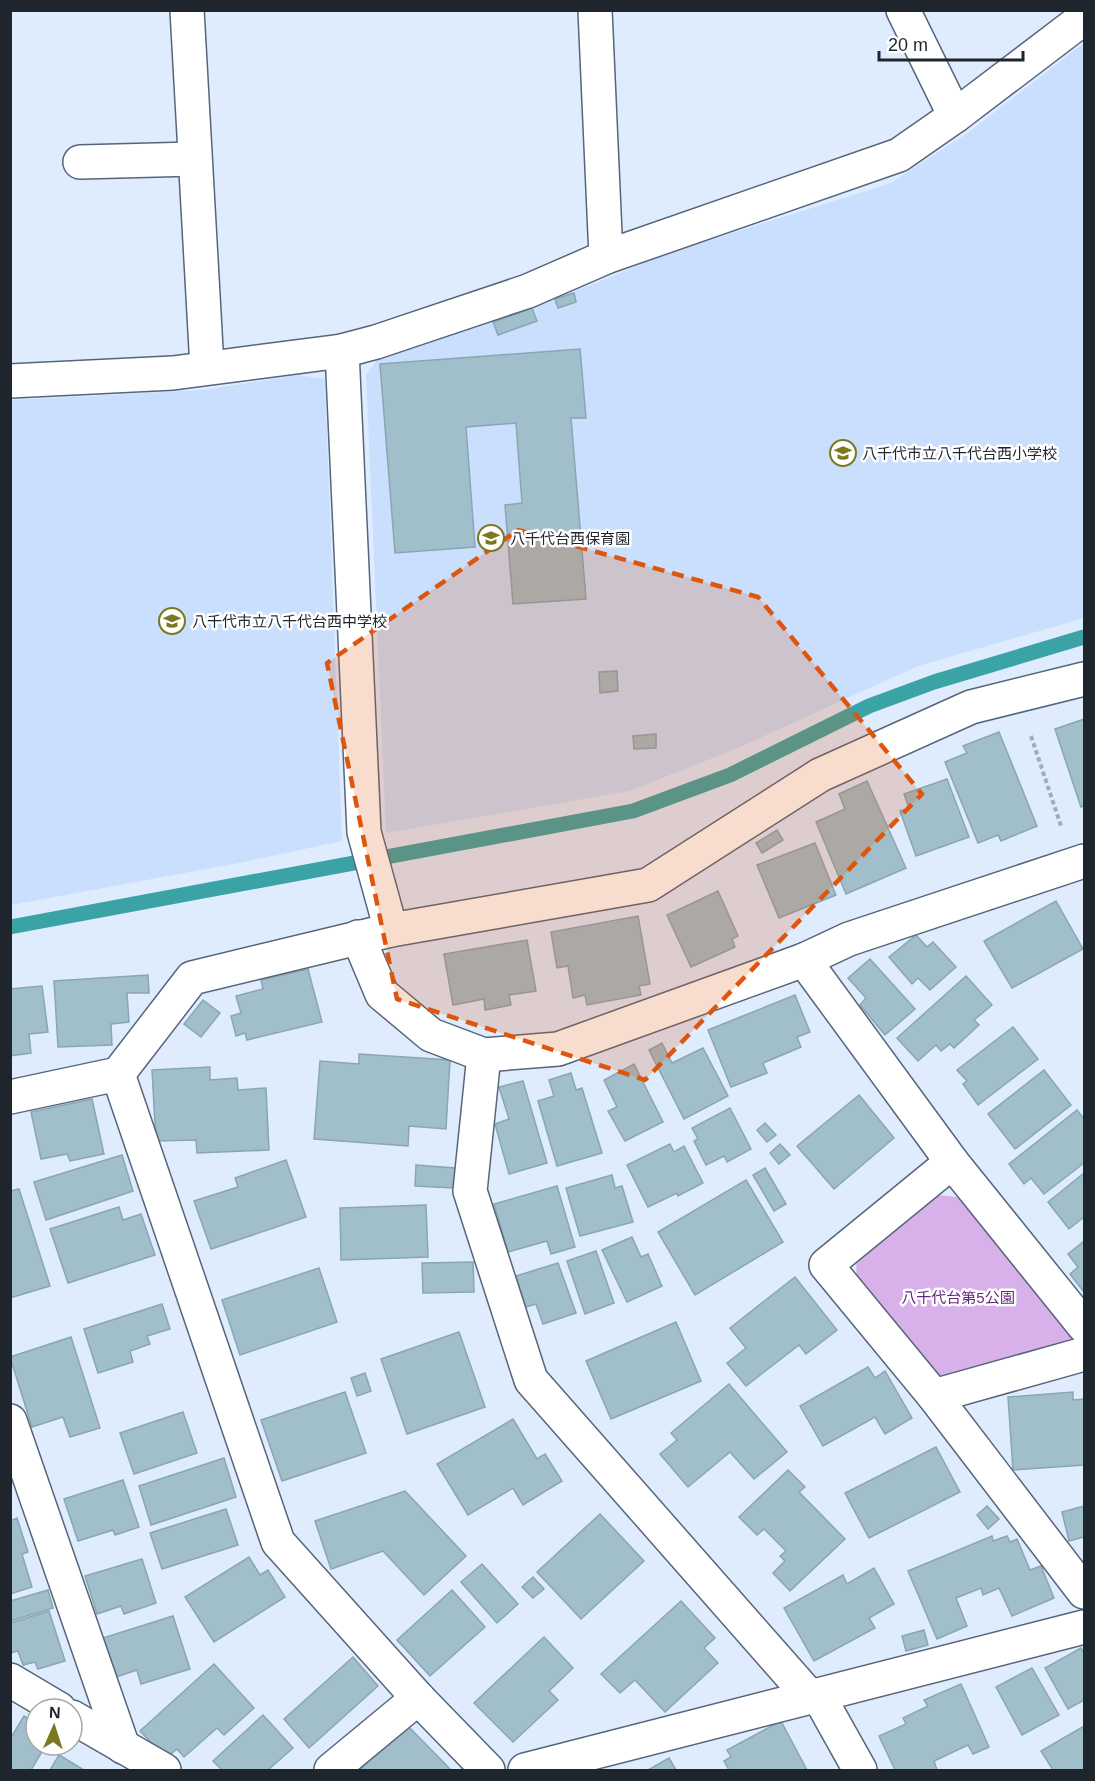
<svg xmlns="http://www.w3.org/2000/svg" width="1095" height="1781" font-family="Arial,'Noto Sans JP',sans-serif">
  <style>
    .built { fill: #c9dffd }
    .green { fill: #d8b0ea }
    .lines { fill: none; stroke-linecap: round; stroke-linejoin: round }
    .stream { stroke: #3ba3a5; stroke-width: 15 }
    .building { fill: #a1becb; stroke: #89a6b3; stroke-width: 1.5 }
    .minor-casing { stroke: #566579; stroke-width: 36 }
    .path { stroke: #a0acba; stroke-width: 4; stroke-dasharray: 4.5 3; stroke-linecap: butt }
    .minor { stroke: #fff; stroke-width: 33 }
    .marked { fill: #de560e; fill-opacity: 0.2; stroke: #de560e; stroke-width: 4.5; stroke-dasharray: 12 8; stroke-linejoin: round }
    .labels { text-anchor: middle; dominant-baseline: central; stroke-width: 5; stroke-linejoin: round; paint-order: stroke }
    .poi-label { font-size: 15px; fill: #1f252d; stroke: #fff; text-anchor: start }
    .park-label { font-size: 15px; fill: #66277d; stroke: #fff }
  </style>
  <rect width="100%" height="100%" fill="#deecfe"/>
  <!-- built -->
  <g class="built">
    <polygon points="1084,43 1084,618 918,666 738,748 630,791 386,833 366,375 377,360 586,287 669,253 891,183 969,132"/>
    <polygon points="298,375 325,379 342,841 244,862 11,905 11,400 204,390"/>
  </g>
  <!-- green -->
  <polygon class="green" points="930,1194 964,1198 1071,1329 1071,1340 947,1378 930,1372 856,1278 857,1252"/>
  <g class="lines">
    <!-- stream -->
    <polyline class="stream" points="10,927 633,811 730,775 869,706 934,682 1084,637"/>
  </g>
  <!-- building -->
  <g class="building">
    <polygon points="574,293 576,302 558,308 555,299"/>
    <polygon points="532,308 537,321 498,335 493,322"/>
    <polygon points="580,349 586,418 571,418 586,599 513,604 505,505 522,503 516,423 466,427 475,547 395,553 380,364"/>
    <polygon points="617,671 618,691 600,693 599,672"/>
    <polygon points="1084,719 1084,806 1081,807 1055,729"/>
    <polygon points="999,732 1037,826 1001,841 998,835 978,843 945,762 967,753 963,746"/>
    <polygon points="656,734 656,748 634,749 633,736"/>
    <polygon points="947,779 969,837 916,856 900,811 909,808 904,794"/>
    <polygon points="867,781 906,868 846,894 816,822 845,809 839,794"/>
    <polygon points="777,830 783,840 762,853 756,843"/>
    <polygon points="815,843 836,895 779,918 757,865"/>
    <polygon points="718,891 738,936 732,939 735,947 691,967 667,915"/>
    <polygon points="1056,901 1083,949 1012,988 984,941"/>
    <polygon points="638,916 650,984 639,986 641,995 587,1005 585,995 573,998 568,966 557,968 551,932"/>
    <polygon points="916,935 927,947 933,942 956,967 930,990 918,978 912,984 889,957"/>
    <polygon points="527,940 536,991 509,995 511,1005 485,1010 484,999 453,1005 444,954"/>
    <polygon points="870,959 915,1009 885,1035 860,1005 866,998 848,978"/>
    <polygon points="308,969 322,1022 247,1040 245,1033 236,1036 231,1016 241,1013 236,996 263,989 261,980"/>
    <polygon points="148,975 149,993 127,993 129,1022 111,1024 112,1045 58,1047 54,981"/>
    <polygon points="966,976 992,1005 974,1020 979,1025 954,1048 950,1044 941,1051 936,1045 918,1061 897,1038"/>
    <polygon points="42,986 48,1032 29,1034 31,1053 10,1056 10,989"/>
    <polygon points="795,995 810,1032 797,1037 801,1047 763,1063 767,1073 731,1087 708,1030"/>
    <polygon points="203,1000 220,1013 201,1037 184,1024"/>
    <polygon points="1013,1027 1038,1059 978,1105 963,1084 967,1081 957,1070"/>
    <polygon points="662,1043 672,1063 703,1048 728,1096 684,1119 649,1050"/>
    <polygon points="359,1054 450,1060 446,1129 409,1126 408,1146 314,1139 320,1061 359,1064"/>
    <polygon points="634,1064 663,1122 625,1141 608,1111 617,1107 604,1080"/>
    <polygon points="210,1067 210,1080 237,1078 238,1090 266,1088 269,1150 197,1153 196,1140 156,1141 152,1070"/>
    <polygon points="1044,1070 1071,1105 1015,1149 988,1114"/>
    <polygon points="571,1073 576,1090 582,1088 602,1153 557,1166 538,1101 554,1096 549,1080"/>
    <polygon points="523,1081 547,1163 509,1174 495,1124 509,1119 499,1087"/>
    <polygon points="859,1095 894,1138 834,1189 797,1146"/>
    <polygon points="92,1099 104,1154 70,1161 67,1154 41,1159 31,1112"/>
    <polygon points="730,1108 751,1149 727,1162 724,1156 706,1165 694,1141 698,1139 692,1128"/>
    <polygon points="1077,1110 1084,1119 1084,1163 1044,1194 1031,1178 1024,1184 1009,1164"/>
    <polygon points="765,1123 776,1135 767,1142 757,1130"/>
    <polygon points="670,1144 674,1152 684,1146 703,1183 678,1196 677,1193 648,1207 627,1165"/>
    <polygon points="780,1144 790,1155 779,1164 770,1153"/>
    <polygon points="122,1155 133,1191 46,1220 34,1182"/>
    <polygon points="286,1160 306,1217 211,1249 194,1201 238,1187 235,1178"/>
    <polygon points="416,1165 455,1168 454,1188 415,1186"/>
    <polygon points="765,1168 786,1204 774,1211 753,1175"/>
    <polygon points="1084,1173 1084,1217 1069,1229 1048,1202"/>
    <polygon points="612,1175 615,1188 622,1186 633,1222 580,1236 566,1188"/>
    <polygon points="746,1180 783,1242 695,1295 658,1232"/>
    <polygon points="557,1186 575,1247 551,1254 547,1241 508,1252 494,1204"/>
    <polygon points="19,1189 50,1286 10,1298 10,1191"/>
    <polygon points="426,1205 428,1257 341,1260 340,1208"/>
    <polygon points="119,1207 123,1220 141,1214 155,1255 68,1283 50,1229"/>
    <polygon points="632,1237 641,1257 648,1254 662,1286 627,1302 602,1250"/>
    <polygon points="1084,1241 1084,1292 1070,1274 1078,1267 1068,1254"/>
    <polygon points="596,1251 614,1303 585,1314 567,1261"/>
    <polygon points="473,1262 474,1292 423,1293 422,1263"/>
    <polygon points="558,1263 576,1313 543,1324 536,1304 526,1307 516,1276"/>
    <polygon points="319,1268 337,1322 240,1355 222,1300"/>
    <polygon points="795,1277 837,1330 806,1354 799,1345 746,1386 727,1363 746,1348 730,1328"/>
    <polygon points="162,1304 170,1329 147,1336 150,1344 130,1351 133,1362 98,1373 84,1329"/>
    <polygon points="676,1322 701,1381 611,1419 586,1361"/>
    <polygon points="459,1332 485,1407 407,1434 381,1359"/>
    <polygon points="71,1337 100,1428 70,1437 63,1417 32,1427 10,1357"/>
    <polygon points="868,1367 875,1378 885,1371 912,1418 885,1434 875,1417 823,1446 800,1406"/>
    <polygon points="365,1373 371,1391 357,1396 351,1378"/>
    <polygon points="729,1384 787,1452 754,1479 730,1452 688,1487 660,1454 677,1440 671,1433"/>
    <polygon points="345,1392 366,1453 282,1481 261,1420"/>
    <polygon points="1073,1392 1073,1400 1084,1399 1084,1465 1013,1470 1008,1397"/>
    <polygon points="183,1412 197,1453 134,1474 120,1433"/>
    <polygon points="513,1419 537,1459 545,1454 562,1481 523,1505 513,1488 468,1515 437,1464"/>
    <polygon points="936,1447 960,1492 869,1538 845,1493"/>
    <polygon points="224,1458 236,1497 151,1525 139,1486"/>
    <polygon points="788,1470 805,1487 799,1492 845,1539 790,1591 773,1573 785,1561 780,1556 786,1551 764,1529 757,1535 739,1517"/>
    <polygon points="123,1480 139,1527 115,1535 113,1530 78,1541 64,1499"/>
    <polygon points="405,1491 466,1556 424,1595 383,1551 331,1569 315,1521"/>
    <polygon points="987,1506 999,1519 988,1529 977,1515"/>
    <polygon points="1084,1506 1084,1537 1069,1541 1062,1512"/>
    <polygon points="226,1509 238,1545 162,1569 150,1533"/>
    <polygon points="600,1514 644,1561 581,1619 537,1572"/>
    <polygon points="17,1518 28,1552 22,1554 32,1587 10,1594 10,1521"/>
    <polygon points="992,1536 993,1541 1007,1536 1010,1542 1017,1539 1030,1570 1041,1566 1054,1598 1012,1616 999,1588 983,1595 981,1588 956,1598 967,1626 937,1639 908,1571"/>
    <polygon points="249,1557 260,1575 268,1570 285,1597 214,1642 185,1597"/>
    <polygon points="142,1559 156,1603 124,1614 121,1606 97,1614 85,1576"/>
    <polygon points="482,1564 518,1604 497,1623 461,1582"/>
    <polygon points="874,1568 894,1604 869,1618 875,1628 814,1661 784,1608 843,1575 847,1584"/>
    <polygon points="533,1577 544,1589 533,1598 522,1587"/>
    <polygon points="48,1590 53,1608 10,1621 10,1601"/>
    <polygon points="452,1590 485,1627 430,1676 397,1640"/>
    <polygon points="681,1601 715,1638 704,1648 718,1663 665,1712 635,1680 620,1693 601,1674"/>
    <polygon points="49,1611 65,1661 38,1669 35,1662 23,1665 18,1651 10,1653 10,1623"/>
    <polygon points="173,1616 190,1669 141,1684 137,1670 116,1677 103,1638"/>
    <polygon points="924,1630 928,1645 906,1651 902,1636"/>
    <polygon points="544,1637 573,1668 549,1691 558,1700 513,1742 474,1703"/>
    <polygon points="1081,1648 1084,1653 1084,1700 1068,1709 1045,1668"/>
    <polygon points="353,1657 378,1686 309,1748 284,1719"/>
    <polygon points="214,1664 254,1708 224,1735 217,1728 184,1757 177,1749 166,1758 140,1731"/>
    <polygon points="1032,1668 1059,1715 1022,1735 996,1687"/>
    <polygon points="961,1684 989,1747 973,1754 968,1745 934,1761 937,1770 895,1770 879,1736 906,1724 903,1718 928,1706 924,1700"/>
    <polygon points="263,1715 293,1748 268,1770 222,1770 213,1761"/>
    <polygon points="24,1716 36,1723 36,1745 46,1745 31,1770 10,1770 10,1739"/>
    <polygon points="781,1721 807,1770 729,1770 724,1761 731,1757 727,1750"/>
    <polygon points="407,1725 451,1770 359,1770"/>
    <polygon points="1084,1726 1084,1770 1053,1770 1041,1751"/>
    <polygon points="59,1755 84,1770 50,1770"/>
    <polygon points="669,1758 676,1770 648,1770"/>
  </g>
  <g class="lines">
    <defs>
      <g id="minor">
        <polyline points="187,10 207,367"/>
        <polyline points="595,10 606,257"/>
        <polyline points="903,10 955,116"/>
        <polyline points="80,162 194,159"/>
        <polyline points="342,351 364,832 391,930"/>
        <polyline points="10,381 173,373 342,351 376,342 528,291 606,257 899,155 955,116 1084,18"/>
        <polyline points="358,937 382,994 431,1035 484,1055 558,1049 804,960 849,939 1084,861"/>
        <polyline points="804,960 952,1162 1084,1326"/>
        <polyline points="484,1055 470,1191 531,1380 810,1697"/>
        <polyline points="118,1074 278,1542 418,1698 488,1770"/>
        <polyline points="10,1097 118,1074 192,978 391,930 648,885 820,775 971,707 1084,679"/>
        <polyline points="952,1162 826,1265 934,1396 1084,1592"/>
        <polyline points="934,1396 1084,1354"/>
        <polyline points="10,1421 123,1747"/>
        <polyline points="10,1680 59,1709"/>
        <polyline points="818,1695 860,1770"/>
        <polyline points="72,1717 164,1770"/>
        <polyline points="331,1770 418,1698"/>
        <polyline points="525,1770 1084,1627"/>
      </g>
    </defs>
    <!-- minor casing -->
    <use href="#minor" class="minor-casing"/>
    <!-- path -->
    <polyline class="path" points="1031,736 1061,826"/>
    <!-- minor -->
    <use href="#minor" class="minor"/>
  </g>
  <!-- marked area -->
  <path class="marked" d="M518 530 758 597 922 794 645 1080 397 999 327 663Z"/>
  <!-- icons -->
  <defs>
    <symbol id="school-ring" viewBox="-11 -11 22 22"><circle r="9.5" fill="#fff" stroke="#7c781e" stroke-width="1.5"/><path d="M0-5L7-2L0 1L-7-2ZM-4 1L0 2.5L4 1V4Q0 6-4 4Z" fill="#7c781e"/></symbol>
  </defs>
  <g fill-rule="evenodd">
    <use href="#school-ring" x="828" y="438" width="30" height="30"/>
    <use href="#school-ring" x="476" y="523" width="30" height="30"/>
    <use href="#school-ring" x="157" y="606" width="30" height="30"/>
  </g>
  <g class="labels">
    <!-- poi labels -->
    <g class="poi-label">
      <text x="862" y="453">八千代市立八千代台西小学校</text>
      <text x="510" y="538">八千代台西保育園</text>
      <text x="192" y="621">八千代市立八千代台西中学校</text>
    </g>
    <!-- park labels -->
    <g class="park-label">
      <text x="958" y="1297">八千代台第5公園</text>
    </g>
  </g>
  <!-- border -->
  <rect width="1095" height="1781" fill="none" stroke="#1f252d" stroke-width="24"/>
  <!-- north arrow -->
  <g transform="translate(54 1727) rotate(3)"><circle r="28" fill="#ffffff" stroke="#a5a8ab" stroke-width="1.5"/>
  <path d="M0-4.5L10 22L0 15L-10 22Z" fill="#7c781e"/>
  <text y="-9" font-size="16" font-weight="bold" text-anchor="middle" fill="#1f252d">N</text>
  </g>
  <!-- scale -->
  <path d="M879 51v9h144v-9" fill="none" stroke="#1f252d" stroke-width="3"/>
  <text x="888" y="51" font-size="18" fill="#1f252d" stroke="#ffffff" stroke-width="4.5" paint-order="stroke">20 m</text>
</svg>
